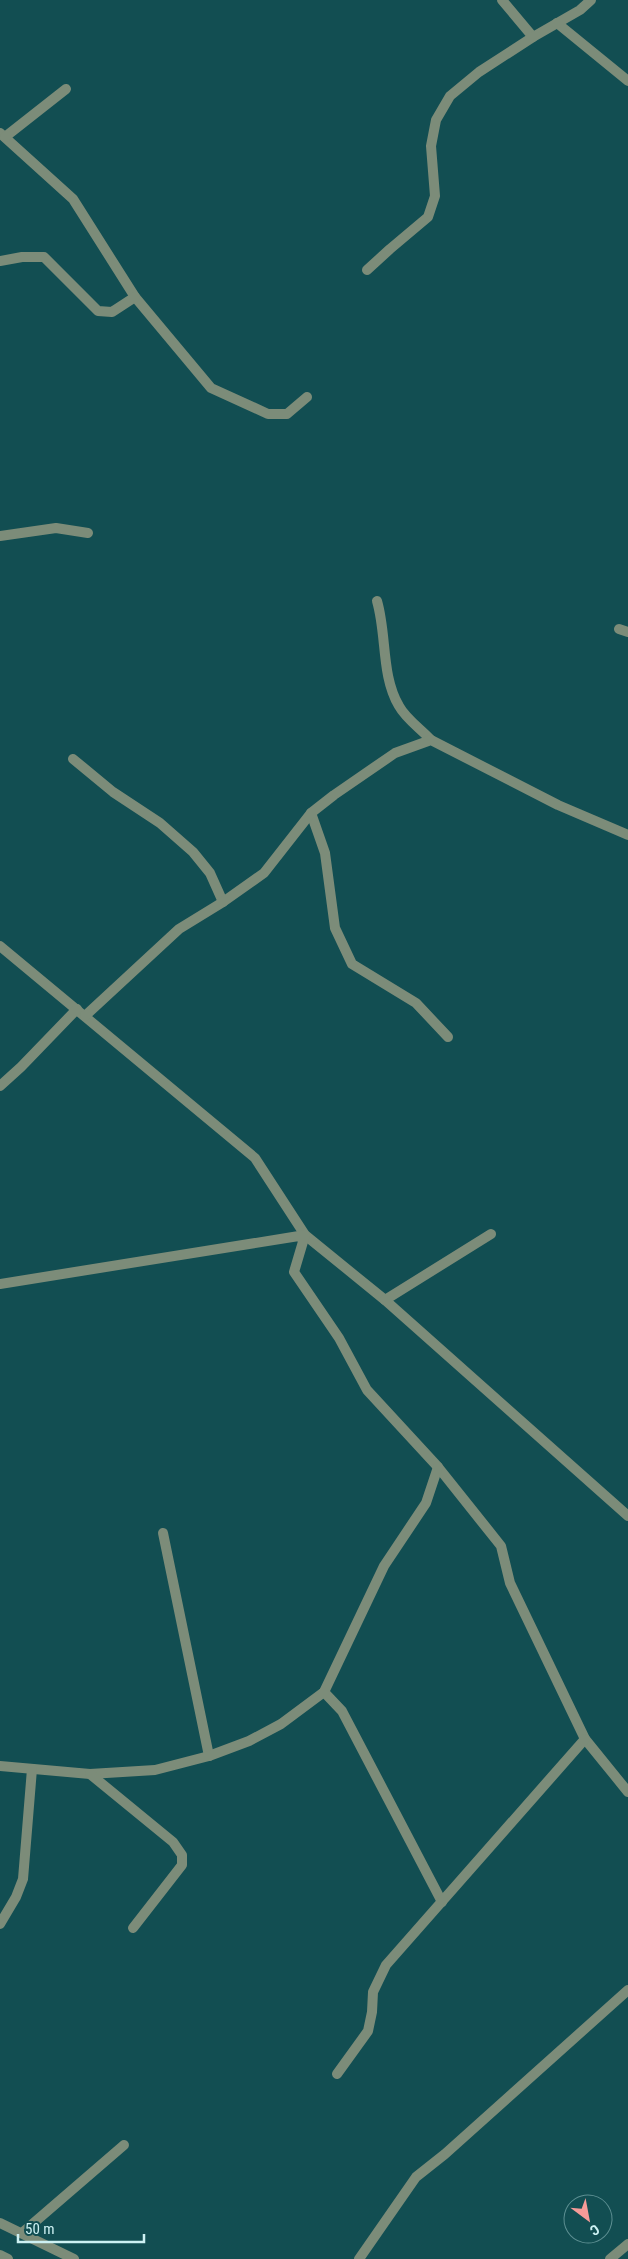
<svg xmlns="http://www.w3.org/2000/svg" width="628" height="2259" font-family="'Roboto Condensed',sans-serif">
  <style>
    .lines { fill: none; stroke-linecap: round; stroke-linejoin: round }
    .street { stroke: #7c8c79; stroke-width: 10 }
  </style>
  <rect width="100%" height="100%" fill="#124e52"/>
  <g class="lines">
    <!-- street -->
    <g class="street">
      <polyline points="502,0 533,37"/>
      <polyline points="557,23 628,81"/>
      <polyline points="0,133 73,199 135,297 211,388 268,414 287,414 307,397"/>
      <polyline points="5,137 66,89"/>
      <polyline points="0,261 22,257 44,257 98,311 112,312 135,297"/>
      <polyline points="367,270 390,249 428,217 435,196 431,146 436,120 450,96 479,72 533,37 580,10 591,0"/>
      <polyline points="0,536 56,528 88,533"/>
      <path d="M377 601C387 635 381 676 399 706 406 719 421 729 431 740"/>
      <polyline points="619,629 628,632"/>
      <polyline points="73,759 113,792 160,823 193,852 210,873 223,902"/>
      <polyline points="311,813 325,853 335,928 352,964 416,1003 448,1037"/>
      <polyline points="0,946 255,1158 305,1235 385,1300 628,1516"/>
      <polyline points="85,1016 179,929 223,902 264,873 311,813 334,795 395,753 431,740 558,805 628,835"/>
      <polyline points="0,1086 21,1067 77,1009"/>
      <polyline points="0,1284 305,1235 294,1272 339,1338 367,1390 438,1467 501,1546 510,1583 585,1739 628,1792"/>
      <polyline points="385,1300 491,1234"/>
      <polyline points="163,1533 209,1756"/>
      <polyline points="324,1692 342,1711 442,1902"/>
      <polyline points="0,1766 90,1774 155,1770 209,1756 249,1741 281,1724 324,1692 384,1566 426,1503 438,1467"/>
      <polyline points="90,1774 173,1842 182,1855 182,1865 133,1928"/>
      <polyline points="0,1924 16,1897 23,1879 32,1769"/>
      <polyline points="337,2074 368,2031 372,2012 373,1992 386,1965 585,1739"/>
      <polyline points="0,2223 74,2259"/>
      <polyline points="22,2233 124,2145"/>
      <polyline points="0,2255 8,2259"/>
      <polyline points="359,2259 416,2177 445,2154 628,1990"/>
      <polyline points="610,2259 628,2244"/>
    </g>
  </g>
  <!-- north arrow -->
  <g transform="translate(588 2219) rotate(148)"><circle r="24" fill="#124e52" stroke="#5d8f92"/>
  <path d="M0-4L9 19L0 12L-9 19Z" fill="#f59b98"/>
  <text y="-8" font-size="14" font-weight="bold" text-anchor="middle" fill="#cdf1f3">С</text>
  </g>
  <!-- scale -->
  <path d="M18 2234v8h126v-8" fill="none" stroke="#cdf1f3" stroke-width="2.5"/>
  <text x="25" y="2234" font-size="15" fill="#cdf1f3" stroke="#124e52" stroke-width="4" paint-order="stroke">50 m</text>
</svg>
